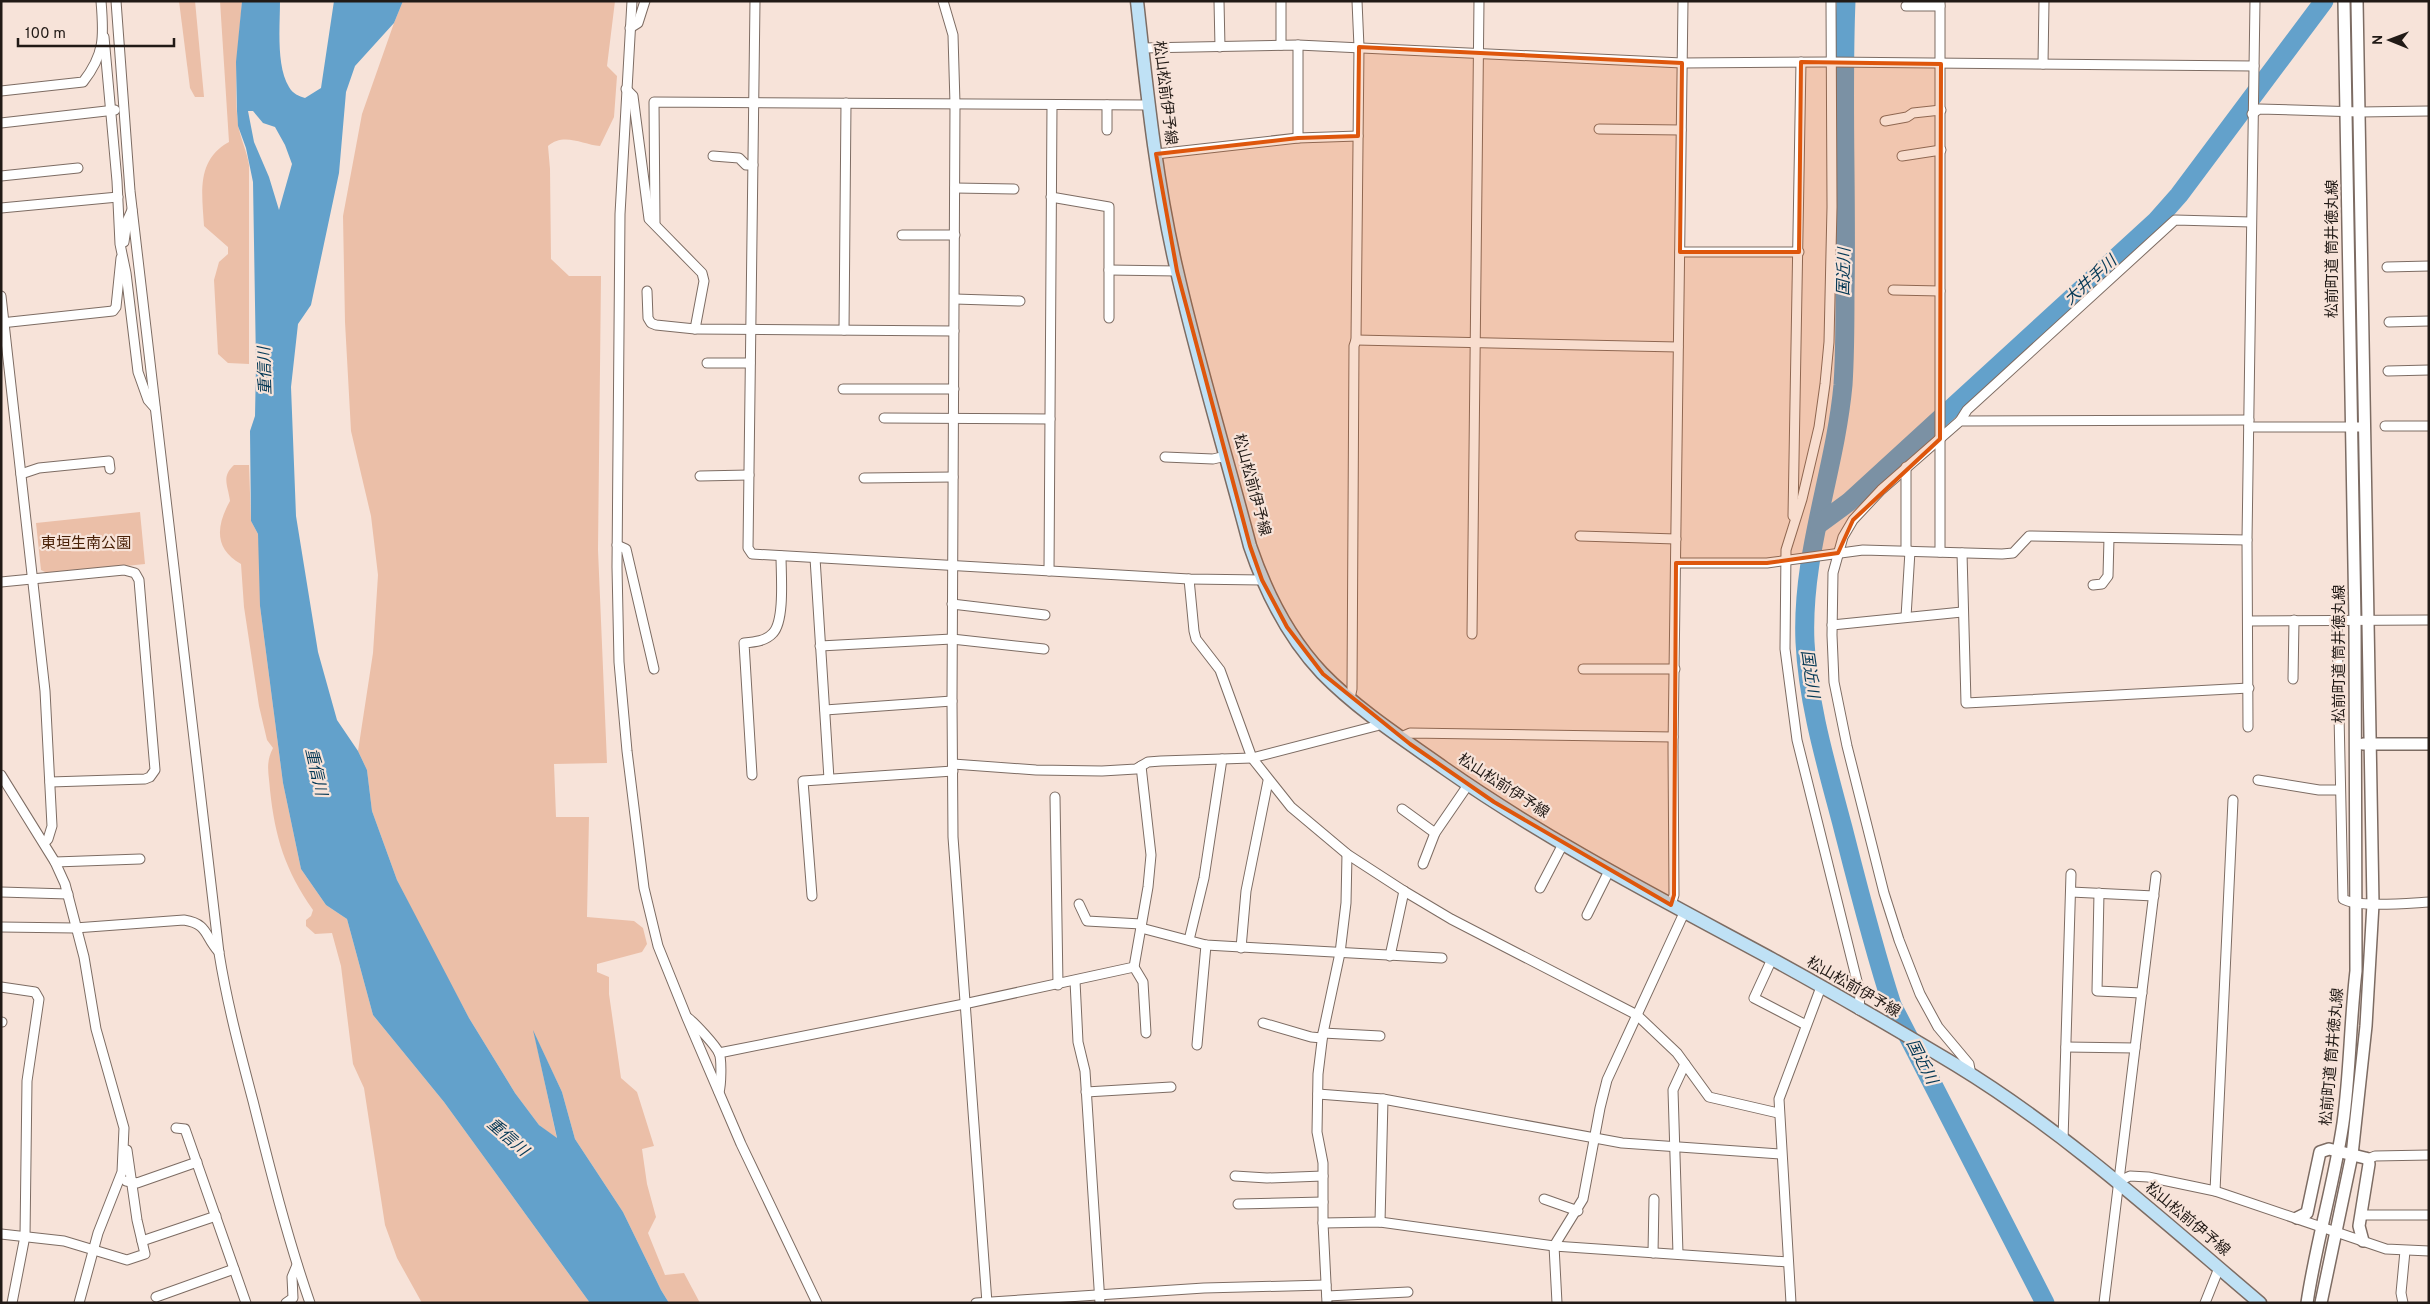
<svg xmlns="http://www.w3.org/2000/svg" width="2430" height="1304" font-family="Overpass,'Noto Sans JP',sans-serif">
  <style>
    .green { fill: #ebbfa8 }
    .water { fill: #63a1cb; fill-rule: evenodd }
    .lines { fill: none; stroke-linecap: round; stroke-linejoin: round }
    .river { stroke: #63a1cb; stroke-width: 19 }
    .minor-casing { stroke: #7d6c63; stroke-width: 11 }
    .tertiary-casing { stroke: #7d6c63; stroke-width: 14 }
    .secondary-casing { stroke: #7d6c63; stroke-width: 15 }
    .minor { stroke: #fff; stroke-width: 9 }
    .tertiary { stroke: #fff; stroke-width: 11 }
    .secondary { stroke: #bfe1f5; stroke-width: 12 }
    .marked { fill: #de560c; fill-opacity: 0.2; stroke: #de560c; stroke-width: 4; stroke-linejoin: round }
    .labels { text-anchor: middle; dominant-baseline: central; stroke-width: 4.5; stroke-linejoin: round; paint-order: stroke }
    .street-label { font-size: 15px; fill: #211a16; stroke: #f7e3d9 }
    .park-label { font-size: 15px; fill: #492107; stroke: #f7e3d9 }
    .water-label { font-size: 16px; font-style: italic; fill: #053956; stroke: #f7e3d9 }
  </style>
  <rect width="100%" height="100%" fill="#f7e3d9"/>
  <!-- green -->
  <g class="green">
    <polygon points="179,1 195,1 204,97 195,97 190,88"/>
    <path d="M220 1H242C239 42 233 83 238 124 240 138 247 151 249 165V364L228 363 218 354 214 280 219 262 228 254V247L204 226C202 193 196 160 229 142Z"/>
    <path d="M403 1H615L607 66 617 76 614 117 600 146C583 145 564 132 548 146L550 169 551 259 569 276H601L598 550 607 763 554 764 556 817H589L587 917 634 921 643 928 647 944 642 952 597 964V972L609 977V994L621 1078 637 1092 654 1146 642 1149 647 1184 656 1217 648 1233 665 1275 684 1273 700 1303H669L661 1290 623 1212 575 1139 562 1092 534 1033 557 1139 539 1125 515 1093 469 1018 428 942 397 880 372 811 367 770 358 751 373 653 378 575 371 516 351 431 345 322 343 216 362 114 394 23Z"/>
    <path d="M234 465H249L251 521 258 534 260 552V606L283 783 301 869 326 905 347 919 373 1015 444 1102 590 1303H422L397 1258 385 1225 364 1088 353 1064 341 966 332 933 315 934 306 926V920L311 916 313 910C285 870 275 837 270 790 269 774 265 763 273 748L267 740 259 706 244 607 241 564C214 549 216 526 230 501 228 485 221 477 234 465Z"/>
    <polygon points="140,512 145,564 49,574 41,570 36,523"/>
  </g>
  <!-- water -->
  <path class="water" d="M242 1H280C280 26 276 66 289 87 293 94 299 96 305 98L321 88 334 1H403L394 23 355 66 346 92 339 173 311 305 298 324 291 387 296 516 318 652 337 720 358 751 367 770 372 811 397 880 469 1018 515 1093 539 1125 557 1138 533 1030 562 1092 575 1139 623 1212 661 1290 669 1303H590L444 1102 373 1015 347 919 326 905 301 869 283 783 260 606 258 534 251 521 250 431 255 416 256 364 253 182 246 148 238 126 237 111 236 62ZM248 111H253L263 123 275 127 285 145 292 164 279 210 269 177 254 142Z"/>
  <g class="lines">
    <!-- river -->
    <g class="river">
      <path d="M1846 1C1842 98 1847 196 1845 293 1845 323 1845 355 1843 385 1835 472 1801 554 1805 642 1808 705 1827 767 1843 828 1858 887 1873 947 1892 1005L2045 1303"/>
      <polyline points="1819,524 1849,502 2156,221 2179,195 2324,1"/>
    </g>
    <defs>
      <g id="minor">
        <path d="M116 1 130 191 219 953C227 1003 240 1052 253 1101 270 1169 287 1237 310 1303"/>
        <polyline points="632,1 620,214 617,567 619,662 627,751 644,888 658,946 687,1018 741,1144 817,1303"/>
        <polyline points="755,1 748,548 752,554 1189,579 1262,580"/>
        <polyline points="943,1 953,35 955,104 952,701 953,837 987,1303"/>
        <polyline points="1219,1 1220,47"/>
        <polyline points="1281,1 1281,45"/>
        <polyline points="1831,1 1832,207 1829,342 1825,384 1819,427 1802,499 1786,550 1785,649 1797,740 1860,993 1859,1010"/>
        <polyline points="1940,1 1940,552"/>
        <polyline points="1906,6 1940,6"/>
        <polyline points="630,28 638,23 645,1"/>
        <polyline points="104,37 117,181 120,244 126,273 138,372 148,400 155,408"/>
        <polyline points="1142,48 1298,45 1682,63 1830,62 2254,66"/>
        <polyline points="2043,64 2044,1"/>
        <polyline points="626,89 633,96 649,219 702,273 704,281 695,329"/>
        <path d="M1 91 83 82C105 54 104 36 101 1"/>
        <polyline points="1107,105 1107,130"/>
        <polyline points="2252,114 2259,109 2360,112 2429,111"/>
        <polyline points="1885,121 1907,117 1913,113 1941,110"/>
        <polyline points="1,123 115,110"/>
        <polyline points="1599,129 1681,130"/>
        <polyline points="1298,138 1298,45"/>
        <polyline points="1156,154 1298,138 1358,136"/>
        <polyline points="713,156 739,158 746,165 753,165"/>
        <polyline points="1902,156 1941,150"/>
        <polyline points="1,176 78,168"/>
        <polyline points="955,188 1014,189"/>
        <polyline points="1051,197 1109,207 1109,318"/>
        <polyline points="1,208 118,197"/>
        <polyline points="655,223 654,102 1148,105"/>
        <polyline points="902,235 955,235"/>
        <polyline points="124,242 127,221 132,210"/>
        <polyline points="1680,252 1799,252"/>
        <polyline points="2387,267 2429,266"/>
        <polyline points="1109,270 1177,271"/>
        <polyline points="1893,290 1940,291"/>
        <polyline points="647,291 648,318 651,323 656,325 695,329 954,331"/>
        <polyline points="1,296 45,691 52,826 48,839 44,843"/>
        <polyline points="955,299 1020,301"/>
        <polyline points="2389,322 2429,321"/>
        <polyline points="1,323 113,311 116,307 121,258"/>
        <polyline points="844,330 846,103"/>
        <polyline points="1356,340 1678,347"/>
        <polyline points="707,363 750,363"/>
        <polyline points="2388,371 2429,370"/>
        <polyline points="843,389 954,389"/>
        <polyline points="884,418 1050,419"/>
        <polyline points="1960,421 1967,410 2175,220 2251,222"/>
        <polyline points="2385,426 2429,426"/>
        <polyline points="2249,427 2365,427"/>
        <polyline points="1165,457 1213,459 1226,456"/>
        <polyline points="21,474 39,468 109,461 110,469"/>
        <polyline points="700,476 749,475"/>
        <polyline points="864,478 953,477"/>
        <polyline points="1793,516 1801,62"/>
        <polyline points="1580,536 1676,539"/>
        <polyline points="617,545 626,549 654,669"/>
        <polyline points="1906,551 1906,467"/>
        <polyline points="1962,553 1966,703 2249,688"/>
        <polyline points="815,558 829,779"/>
        <polyline points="1676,563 1767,563 1863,550 2002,554 2013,553 2029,536 2247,540"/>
        <polyline points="1049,571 1052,105"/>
        <polyline points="1189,579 1194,631 1196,639 1220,670 1252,758 1291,807 1347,854 1404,891 1451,919 1637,1015 1677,1053 1709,1097 1778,1113"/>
        <polyline points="1,582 124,570 135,573 139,580 155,770 150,777 145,779 50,782"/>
        <polyline points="2093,585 2102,584 2108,576 2109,538"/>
        <polyline points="952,604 1045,615"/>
        <polyline points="1906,617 1910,551"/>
        <polyline points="2248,621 2429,620"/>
        <path d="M2337 622 2343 899C2359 908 2409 903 2429 902"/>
        <polyline points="1832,625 1962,612"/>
        <polyline points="1472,634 1479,1"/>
        <polyline points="820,646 952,639 1044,649"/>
        <polyline points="1583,669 1675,669"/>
        <polyline points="2293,679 2294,620"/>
        <polyline points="1350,698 1352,689 1354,346 1356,340 1359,47 1357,1"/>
        <polyline points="825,710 952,701"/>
        <polyline points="2248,727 2247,540 2255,1"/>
        <polyline points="1401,737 1410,733 1673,737"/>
        <polyline points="953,764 1036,770 1102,771 1136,769 1148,762 1161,761 1252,758 1376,726 1382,723"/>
        <polyline points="1,775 55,862 65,884 84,957 96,1029 124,1128 122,1172 98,1233 79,1303"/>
        <path d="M752 775 744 643C755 642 766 641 773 633 785 620 781 574 781 556"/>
        <polyline points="2258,780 2319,790 2339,790"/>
        <polyline points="1055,797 1058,985"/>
        <polyline points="1402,809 1435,833"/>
        <polyline points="55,862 140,859"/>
        <polyline points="1423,864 1435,833 1468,785"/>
        <polyline points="1540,888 1563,844"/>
        <polyline points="1,892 68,894"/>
        <polyline points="2071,892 2154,896"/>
        <polyline points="2099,893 2097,991 2142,993"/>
        <polyline points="812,896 803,781 953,771"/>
        <polyline points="1079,904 1087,921 1141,924"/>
        <polyline points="1671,905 1674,895 1673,747 1683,1"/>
        <polyline points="1587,915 1609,871"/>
        <path d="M1 927 75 928 184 920C209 924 204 936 219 952"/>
        <polyline points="1141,928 1206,945 1442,958"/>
        <polyline points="1189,940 1204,878 1222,759"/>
        <polyline points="1241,948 1246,891 1268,781"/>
        <polyline points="1390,956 1404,891"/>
        <polyline points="1772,959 1754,998 1806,1025"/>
        <polyline points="1134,967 1143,982 1146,1033"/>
        <polyline points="1075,981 1078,1042 1085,1071 1100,1303"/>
        <polyline points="1,987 35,992 39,999 27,1081 25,1236 12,1303"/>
        <path d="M688 1018C695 1023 716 1046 719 1053 722 1059 721 1086 719 1092"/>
        <polyline points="1,1022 2,1022"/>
        <polyline points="1263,1023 1311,1037 1322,1038"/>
        <polyline points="1323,1033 1380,1036"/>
        <polyline points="1197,1045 1206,945"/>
        <polyline points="2066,1047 2135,1048"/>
        <polyline points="719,1053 964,1004 1134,967 1148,887 1151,855 1141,766"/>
        <polyline points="1971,1075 1969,1064 1938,1027 1920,994 1899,940 1884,893 1847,746 1834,682 1832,635 1833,573 1843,537 1853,520 1881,490 1960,421 2249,420"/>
        <polyline points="1086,1092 1171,1087"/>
        <polyline points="1318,1094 1383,1099 1622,1143 1781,1154"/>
        <polyline points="176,1128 185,1129 246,1303"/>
        <polyline points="2063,1140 2071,874"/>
        <polyline points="2368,1159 2375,1156 2429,1155"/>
        <polyline points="1235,1176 1267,1178 1323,1176"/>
        <polyline points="126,1181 137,1183 197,1162"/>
        <polyline points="2117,1182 2130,1176 2148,1177 2215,1191 2386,1249 2429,1251"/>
        <polyline points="2215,1191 2233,800"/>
        <polyline points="1544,1199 1578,1211"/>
        <polyline points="1238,1204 1323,1202"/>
        <polyline points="2361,1215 2429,1215"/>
        <polyline points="1380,1222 1383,1099"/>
        <polyline points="1323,1223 1380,1222 1554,1246 1788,1262"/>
        <polyline points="1,1234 64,1241 127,1260 145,1254 137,1220 127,1150"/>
        <polyline points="142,1241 216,1216"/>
        <polyline points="1653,1253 1654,1199"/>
        <polyline points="1678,1254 1673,1090 1685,1064"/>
        <polyline points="1327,1296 1408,1292"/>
        <polyline points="156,1297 234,1269"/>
        <polyline points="286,1303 293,1298 292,1277 297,1265"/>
        <polyline points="976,1303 1204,1288 1326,1285"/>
        <polyline points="1327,1303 1323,1223 1323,1163 1317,1132 1318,1074 1323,1033 1340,953 1346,903 1347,854"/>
        <polyline points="1557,1303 1554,1246 1583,1199 1600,1108 1607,1080 1684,913"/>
        <polyline points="1791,1303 1779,1099 1821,987"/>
        <polyline points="2104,1303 2156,876"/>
        <polyline points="2205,1303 2219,1268"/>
        <polyline points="2403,1303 2401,1293 2405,1251"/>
      </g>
      <g id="tertiary">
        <polyline points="2363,744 2429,744"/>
        <polyline points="2297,1218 2307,1213 2320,1152 2329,1149 2365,1158 2368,1159 2369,1164 2359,1226 2363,1241"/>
        <path d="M2307 1303C2316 1242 2334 1184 2343 1123 2350 1073 2350 1022 2356 971L2355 621 2344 1"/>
        <polyline points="2321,1303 2352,1155 2366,1026 2373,904 2357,1"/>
      </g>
      <path id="secondary" d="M1137 1C1147 92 1156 182 1177 271 1198 363 1226 454 1250 546 1266 593 1288 637 1322 673 1358 710 1403 739 1444 768 1548 841 1661 899 1772 959 1834 993 1896 1029 1956 1065 2066 1132 2162 1220 2260 1303"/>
    </defs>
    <!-- minor casing -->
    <use href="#minor" class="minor-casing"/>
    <!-- tertiary casing -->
    <use href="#tertiary" class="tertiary-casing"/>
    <!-- secondary casing -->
    <use href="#secondary" class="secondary-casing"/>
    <!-- minor -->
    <use href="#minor" class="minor"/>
    <!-- tertiary -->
    <use href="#tertiary" class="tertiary"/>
    <!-- secondary -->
    <use href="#secondary" class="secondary"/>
  </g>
  <!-- marked area -->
  <path class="marked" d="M1359 47 1682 63 1680 252H1799L1801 62 1941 64 1940 439 1853 520 1838 553 1767 563H1676L1674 895 1671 905 1494 802 1410 744 1323 674 1287 627 1262 580 1250 546 1177 271 1156 154 1298 138 1358 136Z"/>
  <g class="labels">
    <!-- street labels -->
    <g class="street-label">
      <text transform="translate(1164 93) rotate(83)">松山松前伊予線</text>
      <text transform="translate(2333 249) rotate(-90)">松前町道 筒井徳丸線</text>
      <text transform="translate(1251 485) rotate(75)">松山松前伊予線</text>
      <text transform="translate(2340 654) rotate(-90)">松前町道 筒井徳丸線</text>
      <text transform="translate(1503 787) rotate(33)">松山松前伊予線</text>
      <text transform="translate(1853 988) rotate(30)">松山松前伊予線</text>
      <text transform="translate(2333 1057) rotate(-85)">松前町道 筒井徳丸線</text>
      <text transform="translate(2187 1220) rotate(40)">松山松前伊予線</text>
    </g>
    <!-- park labels -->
    <g class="park-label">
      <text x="86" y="544">東垣生南公園</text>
    </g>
    <!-- water labels -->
    <g class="water-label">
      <text transform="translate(1845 272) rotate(-89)">国近川</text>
      <text transform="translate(2091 281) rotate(-42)">大井手川</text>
      <text transform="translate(266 371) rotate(-92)">重信川</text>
      <text transform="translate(1809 674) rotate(82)">国近川</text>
      <text transform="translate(315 772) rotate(77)">重信川</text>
      <text transform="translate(1921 1062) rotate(63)">国近川</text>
      <text transform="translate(507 1138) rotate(41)">重信川</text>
    </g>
  </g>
  <!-- border -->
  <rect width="2430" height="1304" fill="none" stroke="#211a16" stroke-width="5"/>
  <!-- north arrow -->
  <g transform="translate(2390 40) rotate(271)" stroke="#f7e3d9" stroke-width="4" paint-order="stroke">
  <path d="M0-4L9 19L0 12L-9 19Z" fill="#211a16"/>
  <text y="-8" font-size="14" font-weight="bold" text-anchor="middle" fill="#211a16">N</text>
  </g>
  <!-- scale -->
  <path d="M18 38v8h156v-8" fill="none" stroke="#211a16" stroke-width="2.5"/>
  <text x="25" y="38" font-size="15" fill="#211a16" stroke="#f7e3d9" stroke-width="4" paint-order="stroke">100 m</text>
</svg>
